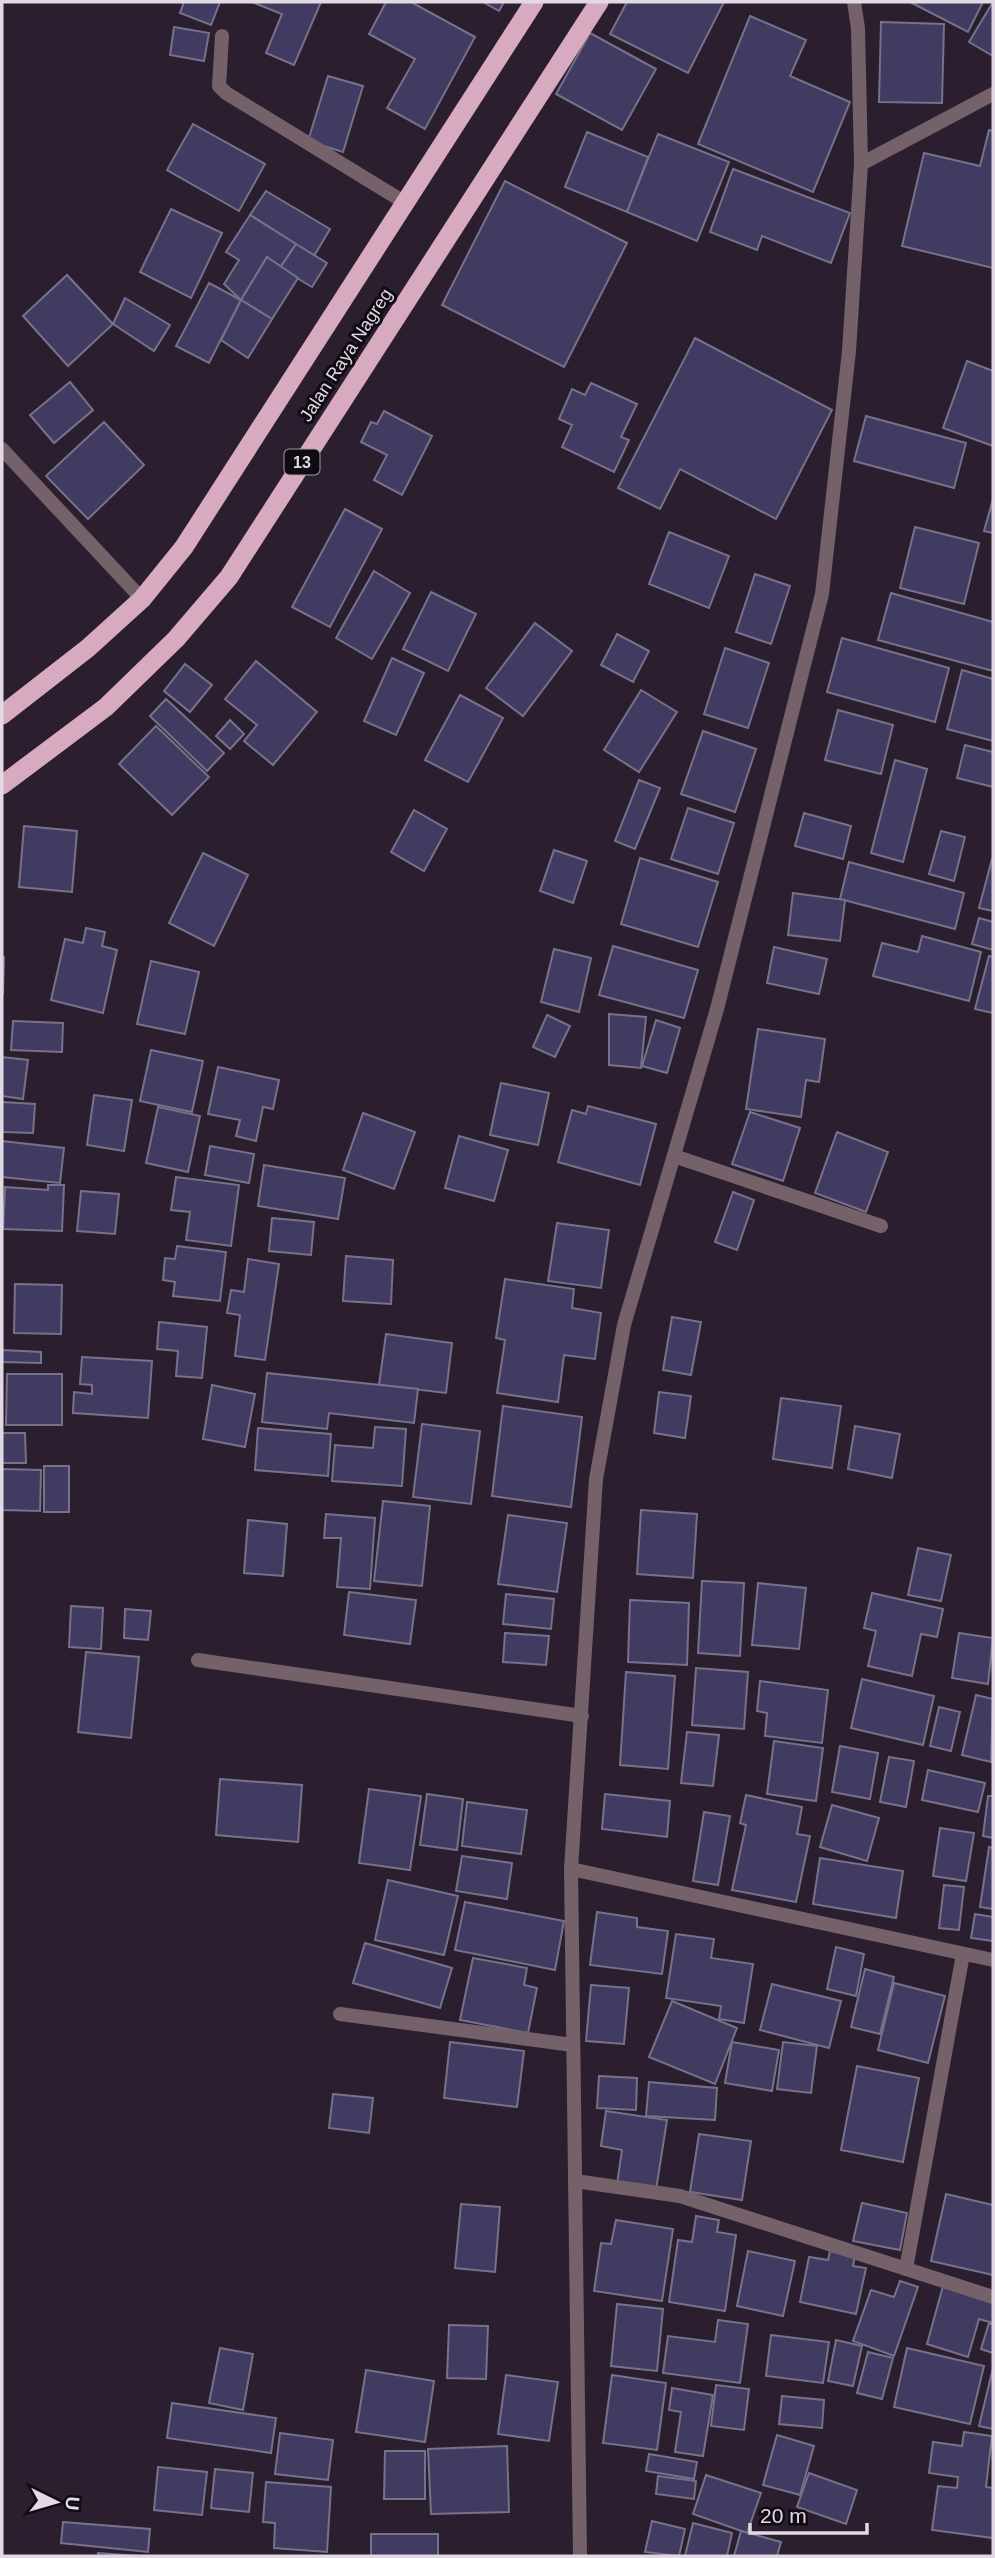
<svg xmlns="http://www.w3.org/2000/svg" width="995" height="2558" font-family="Arial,sans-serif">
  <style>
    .building { fill: #413a61; stroke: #76728a; stroke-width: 2 }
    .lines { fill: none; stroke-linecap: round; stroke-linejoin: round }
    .minor { stroke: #75616a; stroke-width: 14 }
    .trunk { stroke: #d8aac0; stroke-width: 19 }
    .labels { text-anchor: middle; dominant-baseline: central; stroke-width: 6; stroke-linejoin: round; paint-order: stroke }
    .shield { fill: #100a12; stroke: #a39ba5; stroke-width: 2 }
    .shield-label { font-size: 16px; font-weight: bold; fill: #e2d9e4 }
    .street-label { font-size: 18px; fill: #e2d9e4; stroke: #100a12 }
  </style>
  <rect width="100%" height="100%" fill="#2b1e2f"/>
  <!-- building -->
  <g class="building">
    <polygon points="184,2 220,2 211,25 180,13"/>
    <polygon points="252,2 321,2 294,65 266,53 282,14"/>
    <polygon points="386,2 411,2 475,37 425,129 387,108 415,59 369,34"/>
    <polygon points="483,2 504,2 499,11"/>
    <polygon points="627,2 724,2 688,73 610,34"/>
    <polygon points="910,2 983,2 968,32"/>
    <polygon points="993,2 993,56 969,42"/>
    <polygon points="750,16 806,40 790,76 850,102 813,192 698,144"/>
    <polygon points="881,22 944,24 942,103 879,102"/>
    <polygon points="174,27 209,33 204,61 170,55"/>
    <polygon points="590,33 656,69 622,130 556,94"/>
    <polygon points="328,76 363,86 343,152 308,141"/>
    <polygon points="193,124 265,164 239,211 167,170"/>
    <polygon points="989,130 993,131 993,268 902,246 924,153 980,166"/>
    <polygon points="587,132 648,157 627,212 565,187"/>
    <polygon points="658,134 729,162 697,241 627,212"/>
    <polygon points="733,169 850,213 831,263 762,236 757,250 710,232"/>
    <polygon points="505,181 627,243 564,367 442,305"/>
    <polygon points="266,191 330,229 314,256 250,215"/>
    <polygon points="171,209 222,233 191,298 140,272"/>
    <polygon points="250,215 296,244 280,268 267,257 241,300 224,284 239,260 226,252"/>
    <polygon points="296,244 327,263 312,287 280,268"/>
    <polygon points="267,257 298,278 272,319 241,300"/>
    <polygon points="67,275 113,324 68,366 23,316"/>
    <polygon points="209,283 241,300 209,363 176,346"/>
    <polygon points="125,298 170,325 154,351 113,324"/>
    <polygon points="241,300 272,319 248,358 221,340"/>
    <polygon points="695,338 832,410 776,519 680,469 660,509 618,488"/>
    <polygon points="967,361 993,371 993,446 943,428"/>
    <polygon points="70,382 93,410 54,443 30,415"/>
    <polygon points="591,383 637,404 621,437 629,440 614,472 562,447 572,425 559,419 572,389 585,395"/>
    <polygon points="384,411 432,436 402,495 374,480 387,455 361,442 371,422 377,424"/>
    <polygon points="866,416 966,443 954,488 854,461"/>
    <polygon points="104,422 144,465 88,519 46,476"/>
    <polygon points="993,499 993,533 984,531"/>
    <polygon points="345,509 382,529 330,627 292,607"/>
    <polygon points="915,527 979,543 964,604 900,588"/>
    <polygon points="669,532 729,556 709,608 649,584"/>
    <polygon points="374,571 410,593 372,659 336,638"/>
    <polygon points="755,574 790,586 771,644 736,632"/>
    <polygon points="431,592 476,614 448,671 403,649"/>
    <polygon points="891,593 993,622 993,671 878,640"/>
    <polygon points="535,623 572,651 523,716 486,688"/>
    <polygon points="617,634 649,651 633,682 601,665"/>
    <polygon points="842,638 949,668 935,722 827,692"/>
    <polygon points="725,648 769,663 748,728 704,714"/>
    <polygon points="392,658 424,673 396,735 364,721"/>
    <polygon points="256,661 317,712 273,765 244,741 257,725 225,699"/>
    <polygon points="185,664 212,685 190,712 164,691"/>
    <polygon points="962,670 993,679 993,741 947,729"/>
    <polygon points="641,690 677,712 639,772 604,750"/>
    <polygon points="460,695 503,718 468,782 425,760"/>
    <polygon points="166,699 224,753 207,771 150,716"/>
    <polygon points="838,710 893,725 881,774 825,760"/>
    <polygon points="230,720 244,734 230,749 216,736"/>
    <polygon points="156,726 209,777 172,815 119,764"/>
    <polygon points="703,731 756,749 735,812 681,794"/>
    <polygon points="965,745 993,752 993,787 957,778"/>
    <polygon points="895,760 927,769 903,862 871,853"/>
    <polygon points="639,780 660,788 635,849 615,841"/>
    <polygon points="688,808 734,823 718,874 671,859"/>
    <polygon points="414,810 447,829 424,871 391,852"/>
    <polygon points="804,813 851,826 843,859 795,846"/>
    <polygon points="24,826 77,831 72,892 19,887"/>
    <polygon points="941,831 965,837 954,881 929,874"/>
    <polygon points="554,850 587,861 573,903 540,891"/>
    <polygon points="203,853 248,875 214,946 169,923"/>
    <polygon points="640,858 718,882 698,947 621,924"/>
    <polygon points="992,859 993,859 993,911 979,908"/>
    <polygon points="849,862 964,893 955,929 840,899"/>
    <polygon points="793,893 845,900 840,941 788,935"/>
    <polygon points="979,918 993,922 993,950 972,944"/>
    <polygon points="86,928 105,932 102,946 117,950 103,1013 51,1000 65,939 83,943"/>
    <polygon points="922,936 981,952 969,1001 873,976 882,943 918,952"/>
    <polygon points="613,946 698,970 684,1018 599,995"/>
    <polygon points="774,947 827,959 819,994 767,983"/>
    <polygon points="554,949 591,958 579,1012 541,1002"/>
    <polygon points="989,956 993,957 993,1013 975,1009"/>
    <polygon points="2,957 4,957 3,994 2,994"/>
    <polygon points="151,961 199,972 185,1034 137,1024"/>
    <polygon points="609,1014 646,1017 641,1068 609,1065"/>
    <polygon points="547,1015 570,1026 555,1057 533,1047"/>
    <polygon points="656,1020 680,1028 667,1073 642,1066"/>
    <polygon points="13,1021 63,1023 62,1052 11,1050"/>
    <polygon points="758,1029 825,1039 819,1082 806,1080 801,1117 746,1109"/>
    <polygon points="151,1050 203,1061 192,1112 140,1101"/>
    <polygon points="2,1057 28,1060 23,1099 2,1096"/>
    <polygon points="218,1067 279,1080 273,1109 263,1107 256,1141 236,1136 240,1120 208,1114"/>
    <polygon points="501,1083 549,1093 538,1145 490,1135"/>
    <polygon points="94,1095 132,1100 124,1151 87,1145"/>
    <polygon points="2,1102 35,1104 33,1133 2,1132"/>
    <polygon points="588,1106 656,1124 640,1185 558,1162 572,1110 586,1114"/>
    <polygon points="158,1107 200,1116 188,1172 146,1163"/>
    <polygon points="750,1112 800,1128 783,1181 732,1164"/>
    <polygon points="363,1113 415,1132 394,1189 343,1170"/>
    <polygon points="837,1132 888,1152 866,1212 815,1193"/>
    <polygon points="459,1136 508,1150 494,1201 445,1188"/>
    <polygon points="2,1141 64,1148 60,1183 2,1177"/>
    <polygon points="210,1146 254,1154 249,1183 205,1175"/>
    <polygon points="264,1165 345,1178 338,1219 258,1206"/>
    <polygon points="176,1177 239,1185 231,1246 186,1240 190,1212 171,1210"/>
    <polygon points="48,1185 64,1185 62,1231 3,1229 5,1187 48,1190"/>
    <polygon points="81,1191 119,1194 115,1234 77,1231"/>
    <polygon points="733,1192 754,1200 737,1250 715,1242"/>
    <polygon points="272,1218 314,1222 311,1255 269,1251"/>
    <polygon points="557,1223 609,1230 601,1288 548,1281"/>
    <polygon points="177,1246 226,1252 220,1301 173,1296 175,1282 163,1280 165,1258 175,1259"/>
    <polygon points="346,1256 393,1260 391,1304 343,1301"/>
    <polygon points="248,1259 279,1264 265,1360 235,1356 240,1315 227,1313 231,1290 244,1292"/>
    <polygon points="505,1279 574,1289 572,1308 601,1313 595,1359 564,1355 558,1402 497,1393 505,1340 496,1338"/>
    <polygon points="15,1284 62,1285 61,1334 14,1333"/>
    <polygon points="672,1317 701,1322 691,1375 663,1370"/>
    <polygon points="159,1322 207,1327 202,1378 176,1376 178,1351 157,1349"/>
    <polygon points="386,1334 452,1343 446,1393 379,1385"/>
    <polygon points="2,1350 41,1352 41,1363 2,1362"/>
    <polygon points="82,1357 152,1361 148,1418 73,1413 74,1392 92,1394 92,1385 80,1384"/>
    <polygon points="267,1373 418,1389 414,1423 329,1413 327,1429 262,1422"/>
    <polygon points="7,1374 62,1374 62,1425 6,1425"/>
    <polygon points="212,1385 255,1394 245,1447 203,1439"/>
    <polygon points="659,1392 691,1396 685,1438 654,1433"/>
    <polygon points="781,1398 841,1406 832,1468 773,1459"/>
    <polygon points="503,1406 582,1417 571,1507 492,1496"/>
    <polygon points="422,1424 480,1431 471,1504 413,1497"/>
    <polygon points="855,1426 900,1434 892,1478 848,1469"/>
    <polygon points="375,1427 406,1429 402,1486 332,1481 335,1445 373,1448"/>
    <polygon points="258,1428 331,1434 328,1476 255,1470"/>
    <polygon points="2,1433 25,1433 26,1463 2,1463"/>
    <rect x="44" y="1466" width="25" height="46"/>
    <polygon points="2,1469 41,1470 40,1511 2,1510"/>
    <polygon points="383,1501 430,1506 422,1586 374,1581"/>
    <polygon points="641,1510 697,1514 693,1578 637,1574"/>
    <polygon points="326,1514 375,1518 370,1589 337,1587 341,1538 324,1538"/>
    <polygon points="508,1515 567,1523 557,1592 498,1584"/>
    <polygon points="248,1520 287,1524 283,1576 244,1573"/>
    <polygon points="918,1548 951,1555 941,1601 908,1595"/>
    <polygon points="702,1581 744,1583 740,1656 698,1653"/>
    <polygon points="758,1583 806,1588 799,1649 752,1645"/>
    <polygon points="349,1592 416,1600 410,1644 344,1635"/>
    <polygon points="872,1593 943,1609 937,1637 921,1634 912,1676 868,1666 876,1631 864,1628"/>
    <polygon points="506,1594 554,1599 551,1629 503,1624"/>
    <polygon points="630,1600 689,1603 687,1665 628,1662"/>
    <polygon points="71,1606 103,1608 101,1649 69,1647"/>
    <polygon points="125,1609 151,1611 148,1640 124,1638"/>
    <polygon points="505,1633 549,1636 546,1665 503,1662"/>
    <polygon points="959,1633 993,1638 988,1684 952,1678"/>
    <polygon points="86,1652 139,1657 131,1738 78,1732"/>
    <polygon points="696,1668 748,1672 744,1729 692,1725"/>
    <polygon points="626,1672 675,1676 668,1769 620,1765"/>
    <polygon points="862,1679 934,1696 923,1745 851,1728"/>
    <polygon points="760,1681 828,1690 822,1743 765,1736 767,1713 757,1711"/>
    <polygon points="976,1695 993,1699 991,1762 962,1755"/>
    <polygon points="939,1707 960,1712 951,1751 930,1746"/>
    <polygon points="687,1732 719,1735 713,1786 681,1783"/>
    <polygon points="774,1741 823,1748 816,1801 767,1794"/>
    <polygon points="840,1746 878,1753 870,1799 832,1792"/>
    <polygon points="889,1757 914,1761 906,1807 880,1802"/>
    <polygon points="928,1770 985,1783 978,1812 922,1800"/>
    <polygon points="220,1779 302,1785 298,1842 216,1835"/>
    <polygon points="369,1789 421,1796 410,1870 359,1863"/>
    <polygon points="427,1794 463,1799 457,1850 420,1845"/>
    <polygon points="605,1794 670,1801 667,1837 602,1829"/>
    <polygon points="746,1795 802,1807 797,1834 810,1836 796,1902 732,1890 746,1825 740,1823"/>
    <polygon points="988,1796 993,1796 993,1838 983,1836"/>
    <polygon points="467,1802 527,1810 521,1854 462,1846"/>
    <polygon points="832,1805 879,1818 867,1861 820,1847"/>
    <polygon points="704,1812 730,1816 718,1885 693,1881"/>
    <polygon points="940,1828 974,1833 966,1881 933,1876"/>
    <polygon points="989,1847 993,1848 993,1909 980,1907"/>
    <polygon points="462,1856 512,1863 507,1899 456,1891"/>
    <polygon points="820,1858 903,1871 896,1918 813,1904"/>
    <polygon points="388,1880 458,1896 444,1955 375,1940"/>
    <polygon points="944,1885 964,1887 959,1930 939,1928"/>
    <polygon points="465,1902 564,1921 555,1970 455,1950"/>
    <polygon points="597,1912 637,1918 637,1927 668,1931 662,1974 590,1965"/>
    <polygon points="975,1914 993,1917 993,1941 971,1938"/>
    <polygon points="676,1934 714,1939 711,1958 753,1964 744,2023 719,2019 721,2006 666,1998"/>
    <polygon points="365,1943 452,1968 440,2008 353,1983"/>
    <polygon points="836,1947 864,1954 856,1996 827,1989"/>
    <polygon points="473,1958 527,1968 524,1985 537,1988 528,2033 460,2020"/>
    <polygon points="865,1969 894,1977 880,2034 851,2027"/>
    <polygon points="894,1983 945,1996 928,2063 878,2050"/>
    <polygon points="772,1984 841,2001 829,2048 760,2030"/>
    <polygon points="591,1985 629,1988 624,2044 586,2041"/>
    <polygon points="672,2001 737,2028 715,2084 649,2057"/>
    <polygon points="450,2042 524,2051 517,2107 444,2098"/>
    <polygon points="732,2042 779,2050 772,2091 725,2083"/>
    <polygon points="783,2042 817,2046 811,2093 777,2089"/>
    <polygon points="857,2066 919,2078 903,2162 841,2150"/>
    <polygon points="599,2076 637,2078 636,2110 597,2108"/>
    <polygon points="649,2082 717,2088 715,2120 646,2116"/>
    <polygon points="333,2094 373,2098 369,2133 329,2128"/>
    <polygon points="606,2111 667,2120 656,2190 617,2184 622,2150 601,2146"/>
    <polygon points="699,2134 751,2141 742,2200 690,2192"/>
    <polygon points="946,2194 993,2205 993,2275 931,2261"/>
    <polygon points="862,2203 907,2213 900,2250 853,2241"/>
    <polygon points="461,2204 500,2207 495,2272 455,2268"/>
    <polygon points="696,2216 719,2220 717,2232 736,2235 725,2311 669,2302 678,2240 692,2242"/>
    <polygon points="616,2220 673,2229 662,2301 594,2291 601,2243 611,2244"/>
    <polygon points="748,2251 795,2261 783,2316 737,2306"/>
    <polygon points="830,2251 855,2256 853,2266 866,2268 856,2314 800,2302 809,2257 828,2260"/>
    <polygon points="900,2281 918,2287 894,2356 853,2341 871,2290 894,2297"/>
    <polygon points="943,2286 993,2301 993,2323 979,2319 968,2357 927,2344"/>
    <polygon points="617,2304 663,2309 657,2371 611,2366"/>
    <polygon points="718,2320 748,2324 740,2383 663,2373 668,2336 715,2342"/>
    <polygon points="989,2323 993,2325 993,2353 981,2349"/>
    <polygon points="449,2325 488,2326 486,2379 447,2378"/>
    <polygon points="771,2335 829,2342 823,2383 766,2376"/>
    <polygon points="836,2340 862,2346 853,2386 828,2381"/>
    <polygon points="220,2348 253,2354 243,2410 209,2403"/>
    <polygon points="907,2348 984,2366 970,2424 894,2407"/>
    <polygon points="868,2352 893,2358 882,2399 857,2393"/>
    <polygon points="993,2368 993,2429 979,2426"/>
    <polygon points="366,2370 434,2381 425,2442 356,2432"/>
    <polygon points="506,2375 558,2382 549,2441 498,2434"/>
    <polygon points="612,2375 666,2383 657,2450 603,2443"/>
    <polygon points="716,2385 749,2389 744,2430 711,2426"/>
    <polygon points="672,2388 713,2395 703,2456 675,2452 681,2412 669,2410"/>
    <polygon points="782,2396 824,2400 822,2428 779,2424"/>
    <polygon points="172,2403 276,2418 271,2453 167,2438"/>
    <polygon points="964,2432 992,2436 986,2487 993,2488 993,2538 932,2530 938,2486 957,2488 958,2477 929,2473 933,2442 962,2446"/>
    <polygon points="280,2433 333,2440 328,2480 275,2474"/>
    <polygon points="777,2435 814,2446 800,2495 763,2485"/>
    <polygon points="507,2446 509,2512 431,2514 428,2449"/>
    <polygon points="385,2451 425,2451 425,2499 384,2499"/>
    <polygon points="649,2454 697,2462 694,2479 646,2471"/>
    <polygon points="158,2467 207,2472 202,2515 154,2510"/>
    <polygon points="215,2469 253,2473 249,2512 211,2508"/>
    <polygon points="809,2473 857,2490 846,2524 797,2507"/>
    <polygon points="706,2475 761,2493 747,2533 693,2514"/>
    <polygon points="658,2476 696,2481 694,2499 656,2494"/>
    <polygon points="266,2482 331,2487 327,2552 274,2548 275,2523 263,2522"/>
    <polygon points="652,2521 685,2529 679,2556 645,2552"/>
    <polygon points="63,2522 150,2529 148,2552 61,2543"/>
    <polygon points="693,2523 732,2533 727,2556 685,2556"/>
    <polygon points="741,2531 781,2542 777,2556 734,2556"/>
    <rect x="371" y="2534" width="67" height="22"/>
    <polygon points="98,2553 140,2556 98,2556"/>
  </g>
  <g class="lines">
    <!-- minor -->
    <g class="minor">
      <polyline points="854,2 858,28 861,164 849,351 822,594 717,1009 624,1325 596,1479 571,1869 993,1960"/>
      <polyline points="222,36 219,86 226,93 404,202"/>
      <polyline points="861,164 993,94"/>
      <polyline points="2,449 142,599"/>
      <polyline points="674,1156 881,1226"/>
      <polyline points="198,1660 582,1716"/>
      <polyline points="571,1869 580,2556"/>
      <polyline points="340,2014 573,2045"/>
      <polyline points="575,2181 680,2196 993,2297"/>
      <polyline points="906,2269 963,1954"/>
    </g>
    <!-- trunk -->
    <g class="trunk">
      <polyline points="2,715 88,648 142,599 184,547 534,2"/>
      <polyline points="2,785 106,707 176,639 229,577 599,2"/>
    </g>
  </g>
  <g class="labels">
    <!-- shield labels -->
    <rect class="shield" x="284.5" y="449.5" width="35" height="25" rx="5"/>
    <g class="shield-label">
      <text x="302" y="462">13</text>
    </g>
    <!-- street labels -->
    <g class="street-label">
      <text transform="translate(346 355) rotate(-57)">Jalan Raya Nagreg</text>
    </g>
  </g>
  <!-- border -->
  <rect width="995" height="2558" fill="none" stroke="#e2d9e4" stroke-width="7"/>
  <!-- north arrow -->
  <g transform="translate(56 2502) rotate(95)" stroke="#100a12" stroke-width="5" paint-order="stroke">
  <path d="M0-5L12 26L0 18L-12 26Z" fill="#e2d9e4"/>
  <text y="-10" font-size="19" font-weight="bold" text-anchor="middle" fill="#e2d9e4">U</text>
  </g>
  <!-- scale -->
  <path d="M750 2523v10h117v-10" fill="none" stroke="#e2d9e4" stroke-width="3.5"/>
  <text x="760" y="2523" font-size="21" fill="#e2d9e4" stroke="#100a12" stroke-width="5" paint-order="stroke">20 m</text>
</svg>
